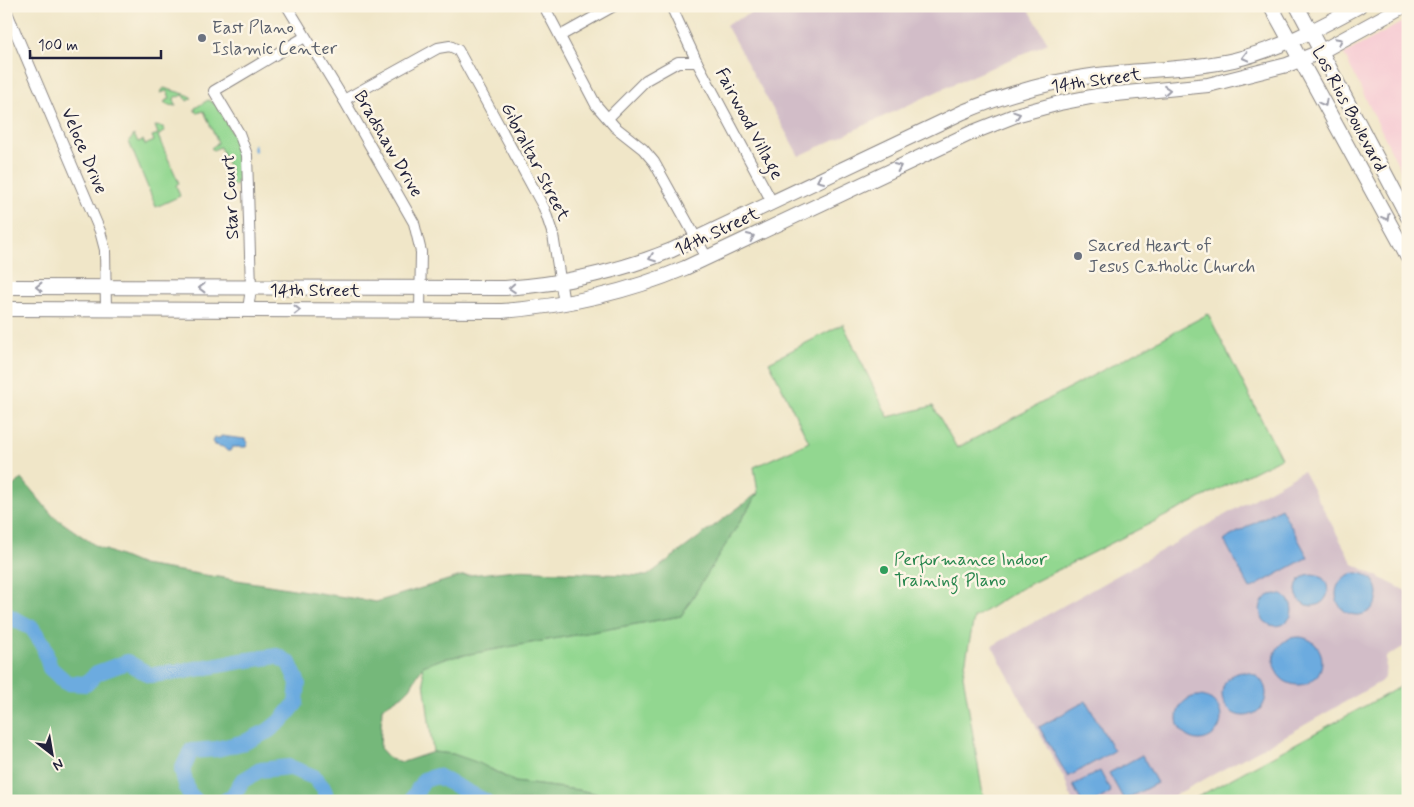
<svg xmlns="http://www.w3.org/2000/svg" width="1414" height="807" font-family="Mynerve,sans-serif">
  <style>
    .built { fill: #f7cfd5 }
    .industrial { fill: #d2bdc8 }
    .green { fill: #92d790; stroke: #5a7c66 }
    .forest { fill: #75b87a; stroke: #4c6d5a }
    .water { fill: #6cabdf; stroke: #47668d }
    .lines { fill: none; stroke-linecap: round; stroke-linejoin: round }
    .stream { stroke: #6cabdf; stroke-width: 2.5 }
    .river { stroke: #6cabdf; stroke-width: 16 }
    .street-casing { stroke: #898482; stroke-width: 12 }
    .secondary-casing { stroke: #898482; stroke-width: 16 }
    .street { stroke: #fff; stroke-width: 10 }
    .secondary { stroke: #fff; stroke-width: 14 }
    .oneway { stroke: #9c9ca7 }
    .worship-dot { fill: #6b7280; stroke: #fcf5e5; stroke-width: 2 }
    .leisure-dot { fill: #2e9e5b; stroke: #fcf5e5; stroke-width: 2 }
    .labels { text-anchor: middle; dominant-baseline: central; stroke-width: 5; stroke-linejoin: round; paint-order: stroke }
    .worship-label { font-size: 18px; fill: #5b616d; stroke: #fcf5e5; text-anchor: start }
    .street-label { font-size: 18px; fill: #22223b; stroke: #fcf5e5 }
    .leisure-label { font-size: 18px; fill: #27864d; stroke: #fcf5e5; text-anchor: start }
  </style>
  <rect width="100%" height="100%" fill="#fcf5e5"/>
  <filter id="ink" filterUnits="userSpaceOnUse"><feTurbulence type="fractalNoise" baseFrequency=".02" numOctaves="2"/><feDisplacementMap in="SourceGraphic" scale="10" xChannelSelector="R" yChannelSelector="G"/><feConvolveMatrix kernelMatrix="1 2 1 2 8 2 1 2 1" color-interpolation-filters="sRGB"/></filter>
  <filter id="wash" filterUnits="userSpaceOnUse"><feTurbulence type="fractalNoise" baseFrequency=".0096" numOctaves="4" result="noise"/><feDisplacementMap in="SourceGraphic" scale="20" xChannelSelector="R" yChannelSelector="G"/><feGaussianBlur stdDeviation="1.12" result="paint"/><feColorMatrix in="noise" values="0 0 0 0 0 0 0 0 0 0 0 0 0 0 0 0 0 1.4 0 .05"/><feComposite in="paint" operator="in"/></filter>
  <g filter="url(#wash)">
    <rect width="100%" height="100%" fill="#f0e6c8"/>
    <!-- built -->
    <polygon class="built" points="1408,19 1408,185 1344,54"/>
    <!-- industrial -->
    <g class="industrial">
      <polygon points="765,6 1027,6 1048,43 951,85 799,156 726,25"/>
      <polygon points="1303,471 1353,564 1408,592 1408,644 1386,657 1385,677 1380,682 1294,731 1164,801 1072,801 1065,780 992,646"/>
    </g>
    <!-- green -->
    <g class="green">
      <polygon points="164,88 188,95 192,98 187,101 184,95 177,97 176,96 174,99 176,106 168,105 164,102 170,98 167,91 160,93"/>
      <polygon points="208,100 217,105 239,146 241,178 236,185 226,185 224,183 224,177 231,173 220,147 213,150 211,148 218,143 204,111 197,113 195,111 195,108"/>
      <polygon points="155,126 163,127 165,131 158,136 179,183 176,185 180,196 156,207 129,142 134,135 138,142 143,140 145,145 154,141 152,136 158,134"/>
      <polygon points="1208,314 1281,458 1018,590 974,618 963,675 984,801 629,801 579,790 515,782 491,769 453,754 433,752 422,666 442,659 681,616 758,493 754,467 809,442 769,362 843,324 888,417 933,406 957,448"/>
      <polygon points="1408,674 1408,801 1190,801 1398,688"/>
    </g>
    <!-- forest -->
    <polygon class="forest" points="22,479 53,516 96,546 142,565 376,602 461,576 515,570 647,576 758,493 681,616 442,659 423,666 410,688 403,695 382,708 380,748 390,759 403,762 433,752 453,754 479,763 515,782 579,790 629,801 6,801 6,491"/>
    <!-- water -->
    <g class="water">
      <polygon points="221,436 245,439 248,442 246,447 232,447 230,451 227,451 223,447 215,445 212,442 214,438 220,438"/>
      <polygon points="1281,508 1308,557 1250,589 1224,540"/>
      <circle cx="1357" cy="594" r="21"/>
      <circle cx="1312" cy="590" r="16"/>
      <circle cx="1276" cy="610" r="16"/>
      <circle cx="1298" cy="661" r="24"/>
      <circle cx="1244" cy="694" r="22"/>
      <circle cx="1199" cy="718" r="22"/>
      <polygon points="1086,701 1114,751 1068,777 1039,727"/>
      <polygon points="1142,755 1157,783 1124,800 1109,773"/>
      <polygon points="1100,771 1111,792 1096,801 1081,801 1073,785"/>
    </g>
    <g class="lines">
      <!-- stream -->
      <polyline class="stream" points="254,145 255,151"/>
      <!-- river -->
      <g class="river">
        <polyline points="6,615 32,628 43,644 50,668 67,683 86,684 97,673 127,662 150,675 178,672 241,661 277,656 289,663 298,683 296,703 283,719 268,731 245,742 217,749 191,751 182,770 188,792 196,801"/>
        <polyline points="225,801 232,797 242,781 260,770 289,767 314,777 324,789 327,801"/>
        <polyline points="415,801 414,796 424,780 437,776 485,801"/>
      </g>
    </g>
  </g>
  <g filter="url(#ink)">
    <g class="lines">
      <defs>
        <g id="street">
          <polyline points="287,6 344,100 414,223 421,252 420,310"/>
          <polyline points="544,6 596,105 615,127 643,149 654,162 707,258"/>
          <polyline points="671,6 697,62 772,202"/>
          <polyline points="6,10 100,231 105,250 106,310"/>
          <polyline points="560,36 614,6"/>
          <polyline points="344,100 438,48 450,46 458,50 544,208 553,235 564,304"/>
          <polyline points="608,118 646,80 678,62 697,62"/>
          <polyline points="248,310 251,288 247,155 239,133 214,91 305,37"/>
        </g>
        <g id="secondary">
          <polyline points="1271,6 1408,257"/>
          <polyline points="1297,6 1408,217"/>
          <path d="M6 287 505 288C564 284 618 272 672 250L963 112C1006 94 1051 81 1098 75 1143 69 1189 70 1234 60 1279 49 1319 28 1359 6"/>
          <path d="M6 309 502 311C566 306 626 293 685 268L971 133 1019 114 1060 103 1096 96 1208 85 1287 65 1320 52 1404 6"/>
        </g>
      </defs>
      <!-- street casing -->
      <use href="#street" class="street-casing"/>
      <!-- secondary casing -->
      <use href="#secondary" class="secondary-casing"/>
      <!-- street -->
      <use href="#street" class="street"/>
      <!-- secondary -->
      <use href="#secondary" class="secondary"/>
    </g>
    <!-- one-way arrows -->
    <defs><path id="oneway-chevron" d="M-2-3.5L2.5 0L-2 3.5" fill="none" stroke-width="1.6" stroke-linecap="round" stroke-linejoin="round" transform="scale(1.25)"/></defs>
    <g class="oneway">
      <use href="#oneway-chevron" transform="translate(1339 41) rotate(-28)"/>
      <use href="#oneway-chevron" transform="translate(1245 57) rotate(166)"/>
      <use href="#oneway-chevron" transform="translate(1167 90) rotate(-5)"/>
      <use href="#oneway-chevron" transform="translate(1324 103) rotate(62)"/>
      <use href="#oneway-chevron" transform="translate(1017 115) rotate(-18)"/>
      <use href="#oneway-chevron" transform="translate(898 167) rotate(-25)"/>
      <use href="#oneway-chevron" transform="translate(820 180) rotate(155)"/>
      <use href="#oneway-chevron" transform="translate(1386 217) rotate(61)"/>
      <use href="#oneway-chevron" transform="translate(751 237) rotate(-25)"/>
      <use href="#oneway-chevron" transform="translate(652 258) rotate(159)"/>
      <use href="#oneway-chevron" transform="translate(39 287) rotate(-180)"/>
      <use href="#oneway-chevron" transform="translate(202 288) rotate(-180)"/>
      <use href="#oneway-chevron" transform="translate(512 288) rotate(176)"/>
      <use href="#oneway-chevron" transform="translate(297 310)"/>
    </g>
  </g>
  <!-- markers -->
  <g class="worship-dot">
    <circle cx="202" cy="38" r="5"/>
    <circle cx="1078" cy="256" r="5"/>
  </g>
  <circle class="leisure-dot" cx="884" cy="570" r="5"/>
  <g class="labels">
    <!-- worship labels -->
    <g class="worship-label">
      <text x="212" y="28">East Plano<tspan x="212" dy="21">Islamic Center</tspan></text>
      <text x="1088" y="246">Sacred Heart of<tspan x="1088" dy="21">Jesus Catholic Church</tspan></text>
    </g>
    <!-- street labels -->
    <g class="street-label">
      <text transform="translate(1096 81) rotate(-8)">14th Street</text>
      <text transform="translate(1349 109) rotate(62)">Los Rios Boulevard</text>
      <text transform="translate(749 124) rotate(62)">Fairwood Village</text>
      <text transform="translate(388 144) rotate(60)">Bradshaw Drive</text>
      <text transform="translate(84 151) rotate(67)">Veloce Drive</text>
      <text transform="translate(535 162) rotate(63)">Gibraltar Street</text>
      <text transform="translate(231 197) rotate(-93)">Star Court</text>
      <text transform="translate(717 232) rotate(-25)">14th Street</text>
      <text x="315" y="291">14th Street</text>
    </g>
    <!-- leisure labels -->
    <g class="leisure-label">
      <text x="894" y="560">Performance Indoor<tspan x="894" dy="21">Training Plano</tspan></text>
    </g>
  </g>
  <!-- margin -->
  <rect width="1414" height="807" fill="none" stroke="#fcf5e5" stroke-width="25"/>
  <!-- north arrow -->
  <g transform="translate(52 754) rotate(149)" stroke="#fcf5e5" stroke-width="4" paint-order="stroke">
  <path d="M0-4L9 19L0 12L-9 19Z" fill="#22223b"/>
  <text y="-8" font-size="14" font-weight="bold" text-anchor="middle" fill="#22223b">N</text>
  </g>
  <!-- scale -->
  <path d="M30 50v8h131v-8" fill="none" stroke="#22223b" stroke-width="2.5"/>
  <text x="38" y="50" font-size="15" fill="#22223b" stroke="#fcf5e5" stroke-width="4" paint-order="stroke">100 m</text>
</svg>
